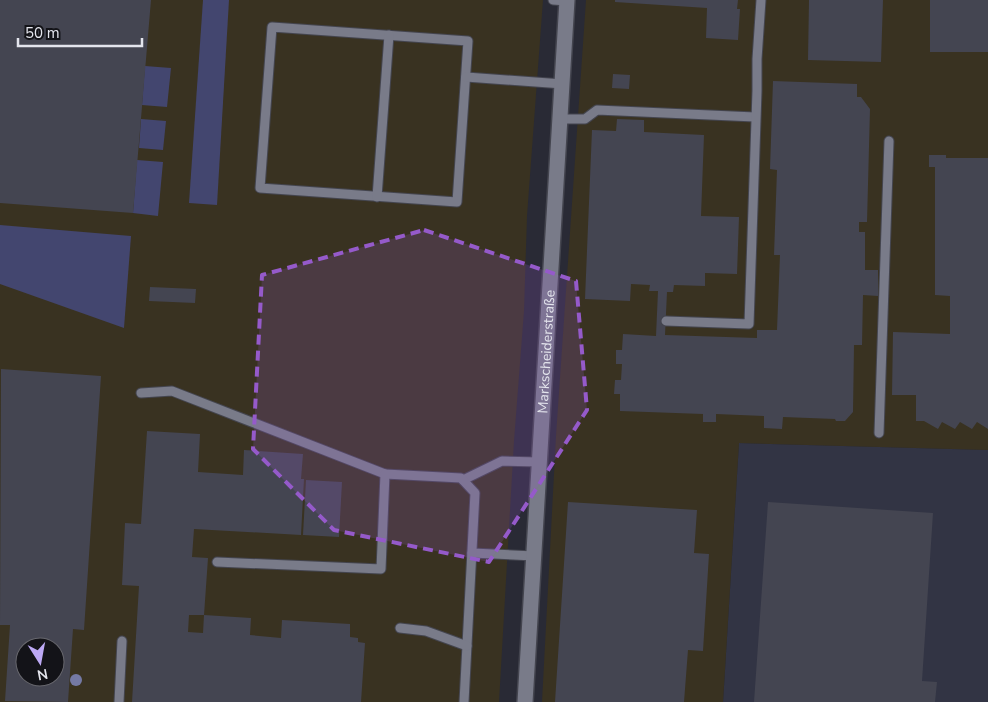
<svg xmlns="http://www.w3.org/2000/svg" width="988" height="702" font-family="'Nunito Sans',sans-serif">
  <style>
    .built { fill: #323444 }
    .industrial { fill: #393221; fill-rule: evenodd }
    .green { fill: #43466f }
    .building { fill: #444551; fill-rule: evenodd }
    .lines { fill: none; stroke-linecap: round; stroke-linejoin: round }
    .lane-casing { stroke: #44454f; stroke-width: 11 }
    .street-casing { stroke: #44454f; stroke-width: 18 }
    .lane { stroke: #797b89; stroke-width: 9 }
    .street { stroke: #797b89; stroke-width: 15 }
    .tree { fill: #7479a4 }
    .marked { fill: #955aca; fill-opacity: 0.2; stroke: #955aca; stroke-width: 4; stroke-dasharray: 10 6; stroke-linejoin: round }
    .labels { text-anchor: middle; dominant-baseline: central; stroke-width: 4.5; stroke-linejoin: round; paint-order: stroke }
    .street-label { font-size: 14px; fill: #e4e5ed; stroke: #131318 }
  </style>
  <rect width="100%" height="100%" fill="#292a35"/>
  <!-- built -->
  <polygon class="built" points="739,443 988,450 988,702 723,702"/>
  <!-- industrial -->
  <g class="industrial">
    <path d="M0 0H543L527 216 524 311 514 441 499 702H0ZM25 647H55V677H25Z"/>
    <polygon points="586,0 988,0 988,450 739,443 723,702 542,702 556,436"/>
  </g>
  <!-- green -->
  <g class="green">
    <polygon points="203,0 229,0 217,205 189,203"/>
    <polygon points="145,66 171,68 167,107 142,105"/>
    <polygon points="141,119 166,121 163,150 139,148"/>
    <polygon points="137,160 163,162 158,216 133,213"/>
    <polygon points="0,225 131,236 124,328 0,284"/>
  </g>
  <!-- building -->
  <g class="building">
    <polygon points="0,0 151,0 133,213 0,203"/>
    <polygon points="615,0 738,0 737,9 740,9 738,40 706,38 707,8 615,2"/>
    <polygon points="809,0 883,0 881,62 808,60"/>
    <rect x="930" y="0" width="58" height="52"/>
    <polygon points="613,74 630,75 629,89 612,88"/>
    <polygon points="773,81 857,84 857,97 861,97 870,109 867,222 859,222 859,232 865,232 865,270 878,270 878,296 863,295 862,345 854,345 853,412 845,421 836,421 835,419 783,417 782,429 764,428 764,416 716,414 716,422 703,422 703,414 620,411 620,394 614,394 615,380 621,380 622,364 616,364 616,350 622,350 623,334 656,336 658,291 649,291 650,285 631,284 630,301 585,299 592,130 616,131 617,119 644,120 644,132 704,135 701,216 739,217 737,274 705,273 705,286 674,285 673,292 667,292 665,335 757,338 757,330 777,330 780,255 774,255 777,170 770,169"/>
    <polygon points="929,155 946,155 946,158 988,158 988,429 977,422 972,429 960,422 955,429 942,422 938,429 924,421 916,421 916,395 892,395 893,332 950,334 950,296 935,295 935,167 929,167"/>
    <polygon points="150,287 196,289 195,303 149,301"/>
    <path d="M1 369 101 376 84 630 73 629 68 702 5 701 10 625H0ZM25 647H55V677H25Z"/>
    <polygon points="147,431 200,434 198,472 243,475 244,450 303,454 301,479 304,479 301,535 194,529 192,557 208,558 204,615 189,615 188,632 203,633 204,615 251,618 250,635 281,638 282,620 350,624 350,637 358,638 358,642 365,643 361,702 132,702 139,586 122,585 125,523 141,524"/>
    <polygon points="306,480 342,482 339,537 303,535"/>
    <polygon points="568,502 697,510 694,553 709,554 703,651 688,650 684,702 555,702"/>
    <polygon points="768,502 933,513 922,681 937,682 935,702 754,702"/>
  </g>
  <g class="lines">
    <defs>
      <g id="lane">
        <polyline points="553,0 567,1"/>
        <polygon points="272,27 468,41 457,202 260,188"/>
        <polyline points="466,77 563,84"/>
        <polyline points="560,119 585,119 597,110 755,117"/>
        <polyline points="377,197 389,35"/>
        <polyline points="666,321 749,324 757,91 757,59 761,0"/>
        <polyline points="141,393 172,391 385,474"/>
        <polyline points="879,433 889,141"/>
        <polyline points="463,480 502,461 539,462"/>
        <polyline points="472,553 534,556"/>
        <polyline points="217,562 381,569 385,474 461,478 475,493 464,702"/>
        <polyline points="400,628 426,631 467,646"/>
        <polyline points="119,702 122,641"/>
      </g>
      <g id="street">
        <path id="s1" d="M525 702 567 0"/>
      </g>
    </defs>
    <!-- lane casing -->
    <use href="#lane" class="lane-casing"/>
    <!-- street casing -->
    <use href="#street" class="street-casing"/>
    <!-- lane -->
    <use href="#lane" class="lane"/>
    <!-- street -->
    <use href="#street" class="street"/>
  </g>
  <!-- trees -->
  <circle class="tree" cx="76" cy="680" r="6"/>
  <!-- marked area -->
  <path class="marked" d="M424 230 576 281 587 410 489 562 334 530 253 449 262 275Z"/>
  <g class="labels">
    <!-- street labels -->
    <g class="street-label">
      <text stroke="none"><textPath href="#s1" startOffset="351">Markscheiderstraße</textPath></text>
    </g>
  </g>
  <!-- north arrow -->
  <g transform="translate(40 662) rotate(169)"><circle r="24" fill="#131318" stroke="#67676d"/>
  <path d="M0-4L9 19L0 12L-9 19Z" fill="#bda9f5"/>
  <text y="-8" font-size="14" font-weight="bold" text-anchor="middle" fill="#e4e5ed">N</text>
  </g>
  <!-- scale -->
  <path d="M18 38v8h124v-8" fill="none" stroke="#e4e5ed" stroke-width="2.5"/>
  <text x="25" y="38" font-size="15" fill="#e4e5ed" stroke="#131318" stroke-width="4" paint-order="stroke">50 m</text>
</svg>
